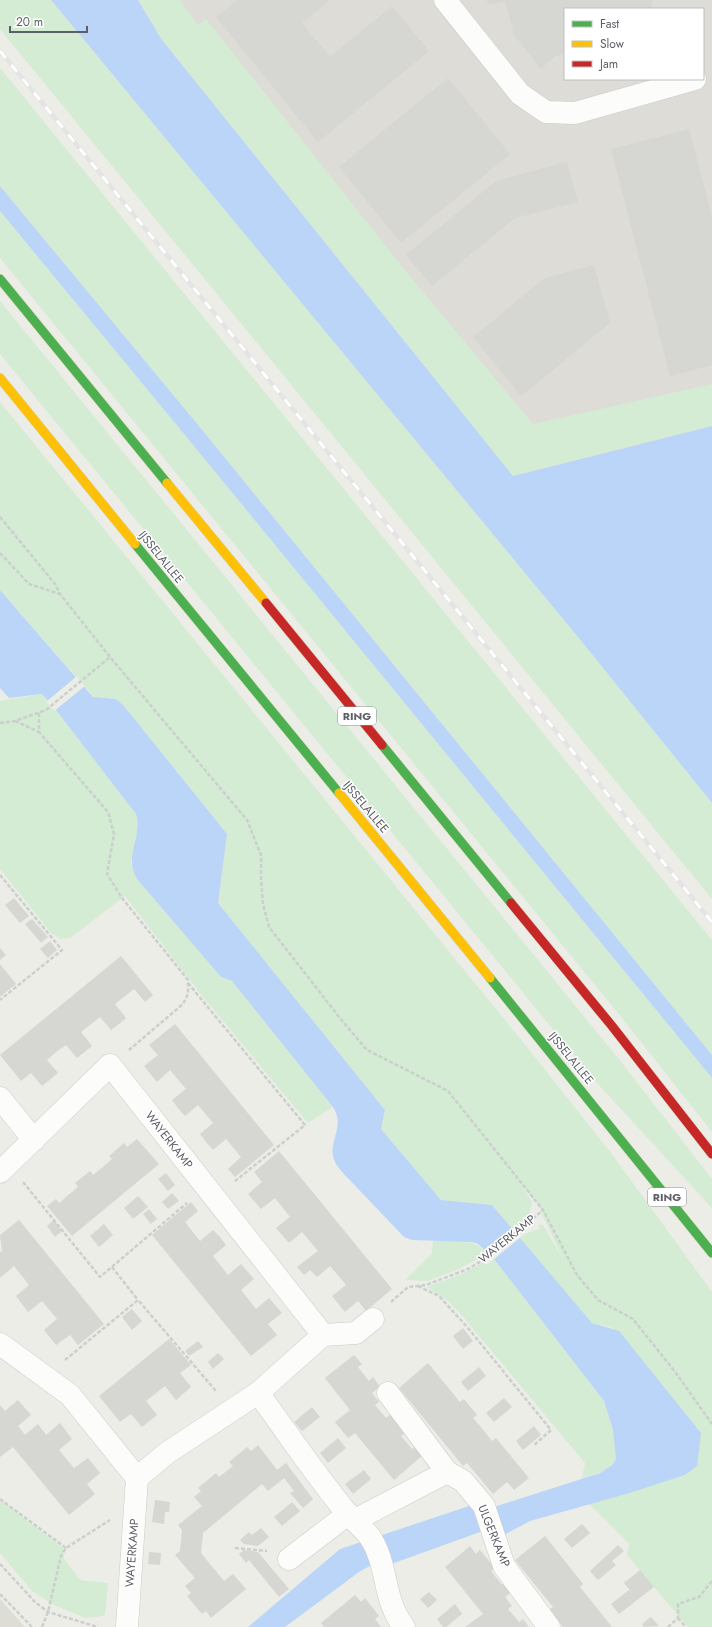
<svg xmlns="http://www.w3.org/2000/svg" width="712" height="1627" font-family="Jost,sans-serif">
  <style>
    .industrial { fill: #dddcd7; fill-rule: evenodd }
    .education { fill: #deddd5 }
    .green { fill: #d4ebd4 }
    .water { fill: #bbd5f8 }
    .pier { fill: #edede7 }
    .building { fill: #d6d6d2 }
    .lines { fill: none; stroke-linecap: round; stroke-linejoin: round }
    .street-casing { stroke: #cacbc9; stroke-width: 23 }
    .fast-casing { stroke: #d6d2b3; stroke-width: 10 }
    .slow-casing { stroke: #d6d2b3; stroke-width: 10 }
    .jam-casing { stroke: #d6d2b3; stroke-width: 10 }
    .path { stroke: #cbcfcd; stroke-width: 2.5; stroke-dasharray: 4 2; stroke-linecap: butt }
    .street { stroke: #fcfcfb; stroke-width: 22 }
    .fast { stroke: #4caf50; stroke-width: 9 }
    .slow { stroke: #ffc107; stroke-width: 9 }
    .jam { stroke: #c62828; stroke-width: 9 }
    .rail-casing { stroke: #e4e4e4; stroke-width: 4.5 }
    .rail { stroke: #fff; stroke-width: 3; stroke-dasharray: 9; stroke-linecap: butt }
    .labels { text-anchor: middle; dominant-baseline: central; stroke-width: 3; stroke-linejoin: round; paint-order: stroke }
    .shield { fill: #fff; stroke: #8d8f94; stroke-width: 1 }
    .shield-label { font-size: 11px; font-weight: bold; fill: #5c5f66 }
    .street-label { font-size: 12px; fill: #5c5f66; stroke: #fff }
  </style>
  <rect width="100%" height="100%" fill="#edede7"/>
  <!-- industrial -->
  <path class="industrial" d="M178 0H712V389L534 428 392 288ZM565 9H703V79H565Z"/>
  <!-- education -->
  <polygon class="education" points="0,1599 25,1627 0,1627"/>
  <!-- green -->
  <g class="green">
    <polygon points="0,0 51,0 578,637 712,803 712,899 0,29"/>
    <polygon points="138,0 180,0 198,25 206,19 404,269 533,424 712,384 712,426 513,476 162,40"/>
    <polygon points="0,68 712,940 712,1055 199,426 0,186"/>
    <polygon points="0,211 189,440 712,1078 712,1132 622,1018 0,258"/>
    <polygon points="0,301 622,1063 712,1179 712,1208 597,1083 0,354"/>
    <polygon points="0,402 523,1042 611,1153 712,1292 712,1627 688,1627 627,1555 629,1544 589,1504 685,1475 612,1328 592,1323 519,1239 525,1234 539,1229 539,1224 543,1225 563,1259 538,1205 520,1183 532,1202 529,1216 512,1229 492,1205 441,1200 381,1129 385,1110 218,903 227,834 124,706 116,699 94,697 0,590"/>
    <polygon points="42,694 56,710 136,814 138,828 131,863 137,879 221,977 232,981 333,1107 308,1123 203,997 125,896 70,938 61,939 52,934 0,869 0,701"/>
    <path d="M433 1241C452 1241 471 1237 485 1251L479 1256 480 1258 456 1270 428 1281 405 1280 432 1253Z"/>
    <path d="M494 1259 604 1401 613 1430 616 1459C608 1471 596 1474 582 1478L585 1463 464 1318 448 1301 427 1287 462 1274 484 1262 487 1265Z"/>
    <polygon points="0,1500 63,1548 64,1559 80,1580 108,1583 105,1615 97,1617 85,1618 54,1605 32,1591 0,1553"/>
  </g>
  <!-- water -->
  <g class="water">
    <polygon points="51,0 138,0 162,40 513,476 712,426 712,803 578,637"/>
    <polygon points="0,186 199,426 712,1055 712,1078 189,440 0,211"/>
    <path d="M0 590 93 697 116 699 124 706 227 834 218 903 385 1110 381 1129 441 1200 492 1205 592 1323 619 1331 701 1433 697 1466 685 1475 626 1494 530 1521 504 1535 483 1531 394 1563 372 1565 359 1572 285 1627H248L340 1549 472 1505 494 1507 600 1473 612 1465 616 1459 613 1430 604 1401 494 1259 478 1244 472 1242 412 1240 404 1237 342 1172C338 1167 334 1162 333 1156 330 1138 345 1126 333 1107L232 981 221 977 137 879C123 855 143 838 136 814L56 710 42 694 9 698 0 688Z"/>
  </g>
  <!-- pier -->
  <g class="pier">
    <polygon points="77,676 85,686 54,711 46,702"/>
    <polygon points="513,1228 521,1237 493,1260 484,1252"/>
  </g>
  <!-- building -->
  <g class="building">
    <polygon points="237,0 330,0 302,23 330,57 392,6 429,51 318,142 216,17"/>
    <polygon points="486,0 653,0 651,9 565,9 565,54 555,56 541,69 514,35 505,1 490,5"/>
    <polygon points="448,78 510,154 401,243 339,167"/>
    <polygon points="689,129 712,217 712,365 670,376 611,149"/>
    <polygon points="567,162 578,202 515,218 432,286 406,255 496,181"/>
    <polygon points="594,265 610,323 521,396 473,337 545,278"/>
    <polygon points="14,898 29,916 20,923 5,905"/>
    <polygon points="32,919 48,937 41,943 25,924"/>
    <polygon points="50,941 57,950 48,958 40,949"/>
    <polygon points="0,948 6,955 0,960"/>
    <polygon points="121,956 153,995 145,1002 134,989 115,1004 126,1018 119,1024 111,1030 100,1017 81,1032 92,1046 77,1058 66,1045 56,1052 47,1060 58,1073 42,1086 31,1073 21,1081 0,1055"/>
    <polygon points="0,964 16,984 0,997"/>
    <polygon points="175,1024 274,1145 235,1177 228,1169 241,1157 226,1139 213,1150 206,1142 200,1134 213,1123 198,1105 185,1116 178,1108 172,1100 186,1089 170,1070 157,1082 144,1066 158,1055 149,1045"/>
    <polygon points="137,1139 159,1164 72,1236 47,1206 56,1199 59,1203 78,1187 75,1183 90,1171 93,1175 103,1167 112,1159 109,1156 124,1143 127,1147"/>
    <polygon points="279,1151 392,1289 366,1311 358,1301 345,1312 332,1296 346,1285 330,1266 317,1277 310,1270 304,1275 297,1267 318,1251 302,1232 289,1243 276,1228 290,1217 275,1198 261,1209 248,1194 262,1182 254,1172"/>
    <polygon points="166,1173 175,1185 168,1191 158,1179"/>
    <polygon points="172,1193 179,1201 168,1209 162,1202"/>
    <polygon points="138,1196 148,1207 133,1219 124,1208"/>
    <polygon points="191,1202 198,1211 185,1222 200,1241 213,1230 220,1237 226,1245 213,1256 228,1275 241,1264 254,1279 241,1290 256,1309 269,1298 282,1313 268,1324 277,1335 251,1356 152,1235"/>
    <polygon points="149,1209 157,1219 151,1224 143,1214"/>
    <polygon points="19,1220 104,1324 78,1345 70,1335 56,1345 44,1330 57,1319 42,1301 28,1312 16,1296 29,1285 14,1266 0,1278 0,1252 2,1251 0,1235"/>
    <polygon points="54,1220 62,1231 55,1237 47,1226"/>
    <polygon points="104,1224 113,1235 99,1247 90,1236"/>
    <polygon points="132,1309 142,1321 132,1330 122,1317"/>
    <polygon points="463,1328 473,1341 463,1349 453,1336"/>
    <polygon points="169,1339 191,1365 180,1373 191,1387 176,1400 165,1386 146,1401 157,1415 142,1427 131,1414 120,1422 99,1396"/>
    <polygon points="198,1341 203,1347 189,1356 185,1351"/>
    <polygon points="218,1353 224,1359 213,1369 208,1362"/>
    <polygon points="354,1355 362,1364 358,1367 369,1381 373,1377 380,1387 372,1393 379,1402 375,1405 386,1418 390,1415 397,1424 405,1433 401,1436 412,1449 415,1446 423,1455 394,1480 355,1433 348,1438 335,1422 350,1410 325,1378"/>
    <polygon points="428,1363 460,1402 464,1399 477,1415 473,1418 480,1426 492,1441 496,1438 529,1478 514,1490 507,1482 493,1494 467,1463 463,1466 399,1388"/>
    <polygon points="479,1367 486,1376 468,1391 461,1382"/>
    <polygon points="504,1398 512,1407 494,1422 486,1413"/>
    <polygon points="18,1400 31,1415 18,1426 25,1435 38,1424 46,1435 60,1423 72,1439 59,1450 74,1468 88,1458 100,1473 87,1484 95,1494 69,1515 13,1447 0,1457 0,1405 5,1411"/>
    <polygon points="312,1407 320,1417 302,1431 294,1422"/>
    <polygon points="534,1426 541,1435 523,1450 516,1441"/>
    <polygon points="338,1438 346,1448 328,1463 320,1453"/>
    <polygon points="258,1445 277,1470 286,1463 313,1499 303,1508 290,1493 294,1491 284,1478 268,1491 262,1484 203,1533 201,1553 224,1581 233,1574 246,1589 211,1618 206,1611 202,1614 187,1596 191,1593 185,1586 195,1578 175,1555 180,1551 182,1530 178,1525 202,1506 194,1497 201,1491 198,1488 216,1473 219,1477 233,1466 229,1462 247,1447 251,1451"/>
    <polygon points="364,1470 371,1479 353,1494 345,1484"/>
    <polygon points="155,1500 170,1502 169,1512 165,1512 164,1524 152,1522"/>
    <polygon points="292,1502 300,1511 282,1526 274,1517"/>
    <polygon points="582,1524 590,1533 572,1548 564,1539"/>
    <polygon points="261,1528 269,1537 258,1546 244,1544 240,1540 249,1532 252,1535"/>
    <polygon points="545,1536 583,1584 580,1587 612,1627 563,1627 549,1610 553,1607 515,1560"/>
    <polygon points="618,1545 624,1551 612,1561 616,1565 598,1580 590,1571"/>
    <polygon points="470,1546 476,1554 480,1550 495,1568 491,1571 502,1585 506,1581 513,1591 505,1597 512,1606 508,1609 519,1622 523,1619 529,1627 465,1627 483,1614 445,1567"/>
    <polygon points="244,1550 258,1552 289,1589 279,1597 249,1560 246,1563 239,1554"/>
    <polygon points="149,1552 161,1553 160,1565 148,1564"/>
    <polygon points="640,1570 654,1587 619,1614 611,1604 629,1590 633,1594 624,1583"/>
    <polygon points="429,1592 437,1600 428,1608 420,1599"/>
    <polygon points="355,1595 361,1602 365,1598 379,1616 375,1619 381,1627 324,1627 321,1623"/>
    <polygon points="455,1604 462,1614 446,1627 443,1627 437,1619"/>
    <polygon points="651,1617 659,1626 644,1627 642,1624"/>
  </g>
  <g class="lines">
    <defs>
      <g id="street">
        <polyline points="445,0 520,94 546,112 575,113 695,79"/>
        <polyline points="0,1098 34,1140"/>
        <polyline points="0,1172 110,1065 323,1335"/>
        <polyline points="0,1344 70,1395 137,1478 127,1627"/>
        <path d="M258 1393C287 1432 316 1476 347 1513 354 1521 363 1528 370 1537 389 1566 382 1599 404 1627"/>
        <polyline points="388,1393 447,1472 463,1481 484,1506 504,1566 549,1627"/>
        <polyline points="137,1478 167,1453 258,1393 323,1335 356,1333 373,1319"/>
        <polyline points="355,1520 447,1472"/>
        <polyline points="289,1559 348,1514"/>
      </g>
      <g id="fast">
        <polyline points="0,279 167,483"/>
        <polyline points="135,544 339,793"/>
        <polyline points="382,745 511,903"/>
        <polyline points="490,978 712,1253"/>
      </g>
      <g id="slow">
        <polyline points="0,378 135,544"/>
        <polyline points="167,483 266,603"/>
        <polyline points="339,793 490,978"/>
      </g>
      <g id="jam">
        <polyline points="266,603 382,745"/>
        <polyline points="511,903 612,1026 712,1154"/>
      </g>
    </defs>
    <!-- street casing -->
    <use href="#street" class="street-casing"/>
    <!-- fast casing -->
    <use href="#fast" class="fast-casing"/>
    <!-- slow casing -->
    <use href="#slow" class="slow-casing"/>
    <!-- jam casing -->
    <use href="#jam" class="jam-casing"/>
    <!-- path -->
    <g class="path">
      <polyline points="0,517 55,584 60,594 110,657 247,820 261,855 261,880 263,904 269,927 343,1022 367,1050 448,1091 543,1210 577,1275 598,1300 633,1319 676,1373 712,1424"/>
      <polyline points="0,553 29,584 60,594"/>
      <polyline points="39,713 39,732 108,812 114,834 107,874 122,898 188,980 188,994 183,1004 129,1050"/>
      <polyline points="15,721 39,732"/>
      <polyline points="0,723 15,721 46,710 110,657"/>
      <polyline points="0,875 62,950 0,1000"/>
      <polyline points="188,983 305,1125 234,1182"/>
      <polyline points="23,1182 100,1277 187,1203"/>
      <polyline points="112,1267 138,1300"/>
      <polyline points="418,1286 439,1296 468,1328 551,1430 533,1446"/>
      <polyline points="391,1302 408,1287 426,1285 468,1269 483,1260 543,1210"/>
      <polyline points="65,1360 138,1300 216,1391"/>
      <polyline points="0,1499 66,1548"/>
      <polyline points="235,1548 267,1551"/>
      <polyline points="0,1564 35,1602 48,1612 98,1627"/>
      <polyline points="0,1594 32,1627"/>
      <polyline points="678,1618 686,1627"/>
      <polyline points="42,1627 48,1612 61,1556 66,1548 110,1520"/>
      <polyline points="668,1627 678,1618 678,1604 699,1597 712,1581"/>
    </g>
    <!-- street -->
    <use href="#street" class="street"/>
    <!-- fast -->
    <use href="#fast" class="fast"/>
    <!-- slow -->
    <use href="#slow" class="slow"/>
    <!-- jam -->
    <use href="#jam" class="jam"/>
    <defs>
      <polyline id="rail" points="0,51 712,922"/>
    </defs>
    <!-- rail casing -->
    <use href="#rail" class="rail-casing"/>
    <!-- rail -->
    <use href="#rail" class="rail"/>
  </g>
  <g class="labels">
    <!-- shield labels -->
    <g class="shield">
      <rect x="338" y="707" width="38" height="18" rx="3"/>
      <rect x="648" y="1188" width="38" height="18" rx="3"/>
    </g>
    <g class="shield-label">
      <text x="357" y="716">RING</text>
      <text x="667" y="1197">RING</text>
    </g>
    <!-- street labels -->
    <g class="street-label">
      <text transform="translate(161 557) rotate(51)">IJSSELALLEE</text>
      <text transform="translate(366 807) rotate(50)">IJSSELALLEE</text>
      <text transform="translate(571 1058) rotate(51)">IJSSELALLEE</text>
      <text transform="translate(169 1140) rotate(52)">WAYERKAMP</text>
      <text transform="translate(507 1239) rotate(-39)">WAYERKAMP</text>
      <text transform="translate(494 1536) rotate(68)">ULGERKAMP</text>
      <text transform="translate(132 1553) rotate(-86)">WAYERKAMP</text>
    </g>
  </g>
  <!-- legend -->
  <rect x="564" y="8" width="140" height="72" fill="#ffffff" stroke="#bebfc2"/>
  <rect x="572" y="21" width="20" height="6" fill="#4caf50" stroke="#bebfc2"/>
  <text x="600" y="28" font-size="12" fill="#5c5f66">Fast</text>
  <rect x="572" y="41" width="20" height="6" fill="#ffc107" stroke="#bebfc2"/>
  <text x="600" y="48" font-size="12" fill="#5c5f66">Slow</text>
  <rect x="572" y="61" width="20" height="6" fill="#c62828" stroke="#bebfc2"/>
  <text x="600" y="68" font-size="12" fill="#5c5f66">Jam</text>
  <!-- scale -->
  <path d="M10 26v6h77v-6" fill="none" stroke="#5c5f66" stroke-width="2"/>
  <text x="16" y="26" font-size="12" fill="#5c5f66" stroke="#ffffff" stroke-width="3" paint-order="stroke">20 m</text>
</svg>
